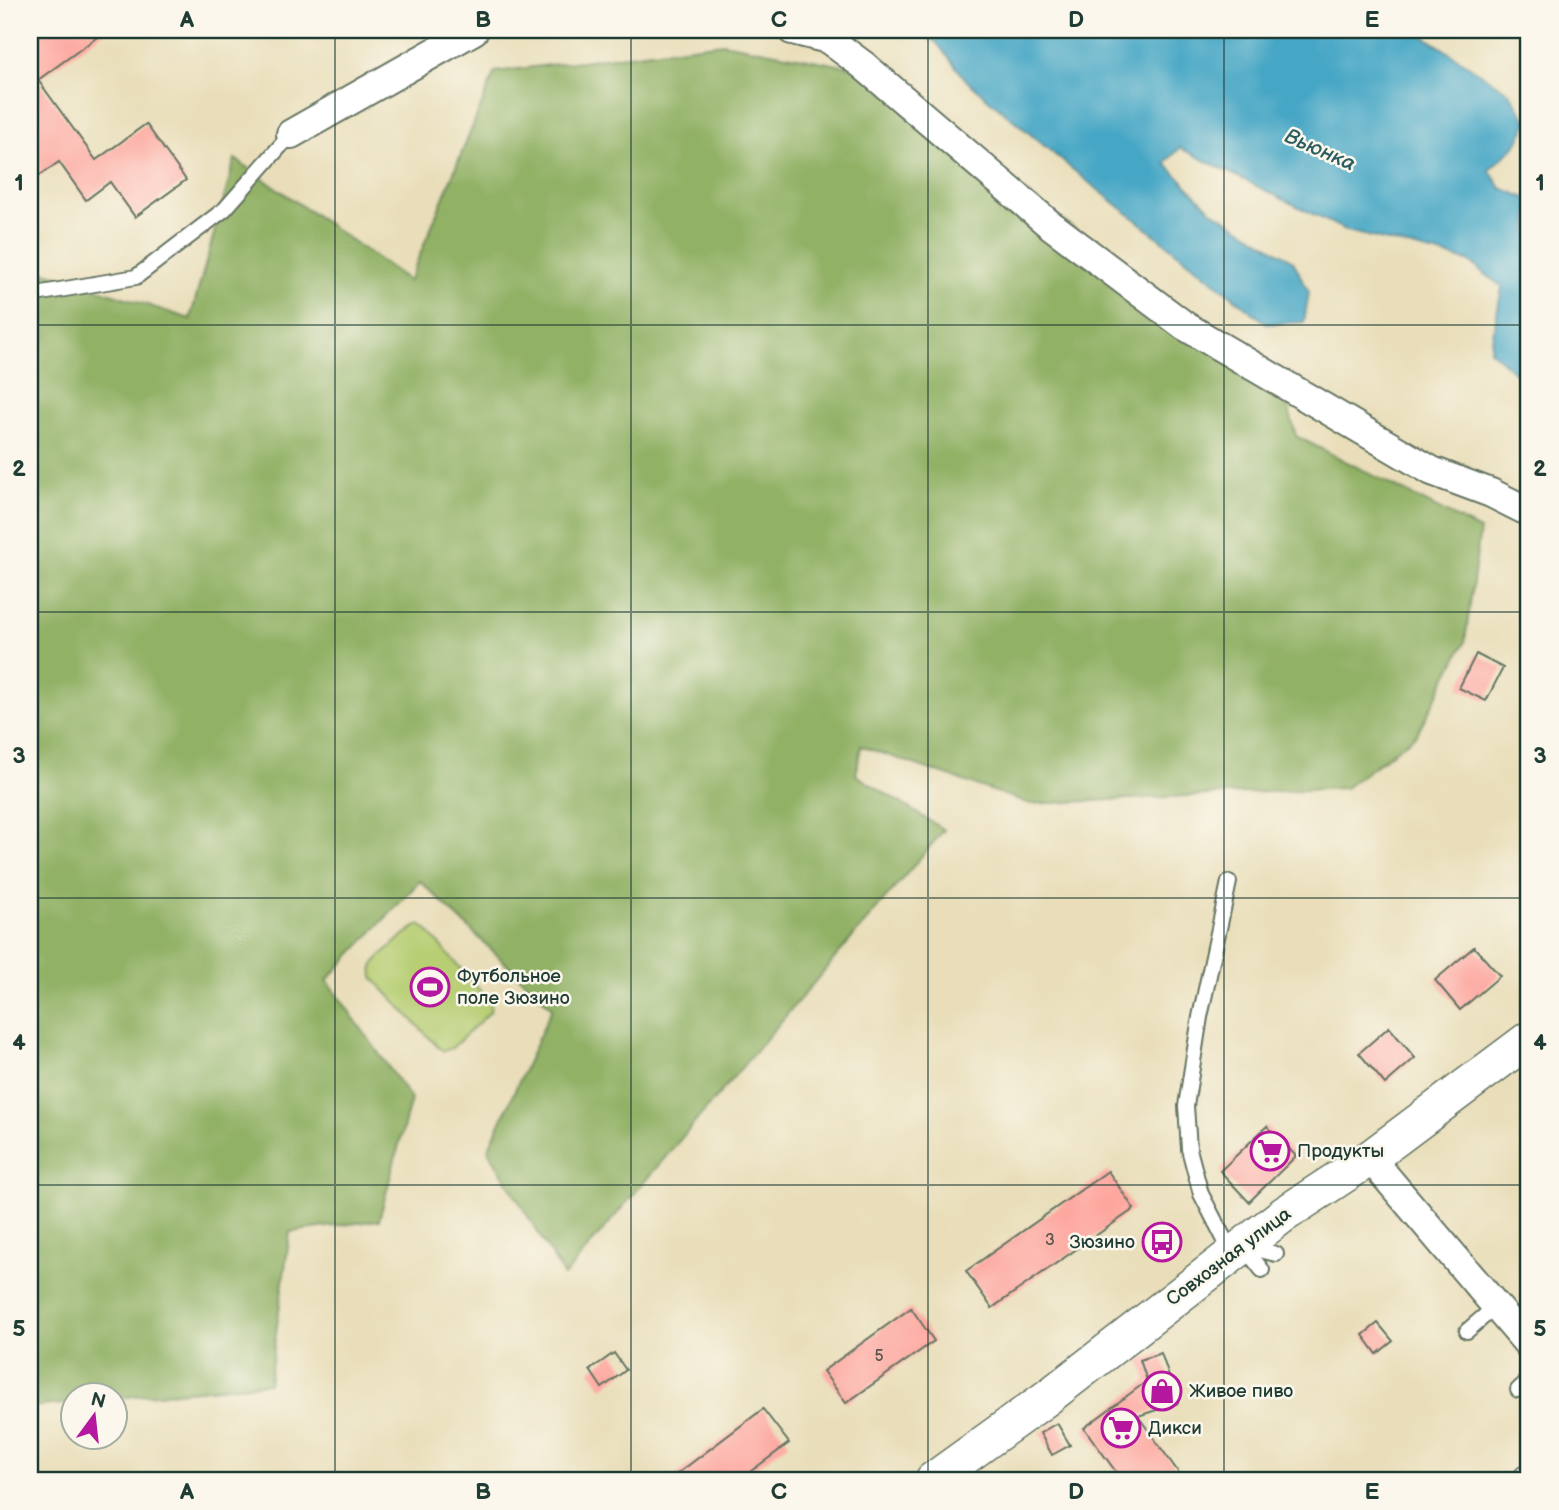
<svg xmlns="http://www.w3.org/2000/svg" width="1559" height="1510" font-family="'Balsamiq Sans',sans-serif">
  <style>
    .green { fill: #b7ce73; stroke: #6b8654; stroke-width: 2 }
    .forest { fill: #91b165; stroke: #58774c; stroke-width: 2 }
    .water { fill: #45a6c5; stroke: #32727c; stroke-width: 2 }
    .building { fill: #fda69e }
    .lines { fill: none; stroke-linecap: round; stroke-linejoin: round }
    .service-casing { stroke: #667563; stroke-width: 18 }
    .minor-casing { stroke: #667563; stroke-width: 32 }
    .tertiary-casing { stroke: #667563; stroke-width: 38 }
    .service { stroke: #fff; stroke-width: 14 }
    .minor { stroke: #fff; stroke-width: 28 }
    .tertiary { stroke: #fff; stroke-width: 35 }
    .grid { fill: none; stroke: #1f3d34; stroke-width: 2; stroke-opacity: 0.55 }
    .labels { text-anchor: middle; dominant-baseline: central; stroke-width: 5; stroke-linejoin: round; paint-order: stroke }
    .number-label { font-size: 16px; fill: #56574e }
    .poi-label { font-size: 19px; fill: #1f3d34; stroke: #fbf7ec; text-anchor: start }
    .street-label { font-size: 19px; fill: #1f3d34; stroke: #fbf7ec }
    .water-label { font-size: 21px; font-style: italic; fill: #2a5c60; stroke: #fbf7ec }
    .neatline { fill: none; stroke: #1f3d34; stroke-width: 2.5 }
    .grid-label { font-size: 23px; text-anchor: middle; font-weight: bold; fill: #1f3d34 }
  </style>
  <rect width="100%" height="100%" fill="#fbf7ec"/>
  <filter id="ink" filterUnits="userSpaceOnUse"><feTurbulence type="fractalNoise" baseFrequency=".0143" numOctaves="2"/><feDisplacementMap in="SourceGraphic" scale="14" xChannelSelector="R" yChannelSelector="G"/><feConvolveMatrix kernelMatrix="1 2 1 2 8 2 1 2 1" color-interpolation-filters="sRGB"/></filter>
  <filter id="wash" filterUnits="userSpaceOnUse"><feTurbulence type="fractalNoise" baseFrequency=".00686" numOctaves="4" result="noise"/><feDisplacementMap in="SourceGraphic" scale="28" xChannelSelector="R" yChannelSelector="G"/><feGaussianBlur stdDeviation="1.57" result="paint"/><feColorMatrix in="noise" values="0 0 0 0 0 0 0 0 0 0 0 0 0 0 0 0 0 1.4 0 .05"/><feComposite in="paint" operator="in"/></filter>
  <g filter="url(#wash)">
    <rect width="100%" height="100%" fill="#e9deb9"/>
    <!-- green -->
    <path class="green" d="M420 925 426 929 491 1003 490 1012 452 1048 444 1051 438 1047 373 978C373 974 372 971 373 967 376 957 410 929 420 925Z"/>
    <!-- forest -->
    <polygon class="forest" points="723,43 860,69 1282,383 1296,436 1480,530 1465,642 1417,734 1345,788 1031,804 861,746 856,775 944,830 564,1276 488,1150 552,1008 420,881 327,980 411,1099 379,1220 290,1232 269,1383 116,1398 116,1394 74,1394 73,1403 30,1407 30,279 46,272 190,319 235,159 409,281 495,72"/>
    <!-- water -->
    <polygon class="water" points="913,30 1415,30 1510,93 1528,123 1515,146 1489,170 1501,188 1529,199 1529,386 1490,350 1502,287 1468,261 1347,231 1180,148 1165,163 1211,210 1293,261 1309,292 1304,322 1267,324 1072,169 967,81 936,42"/>
    <g id="blocks">
      <!-- building -->
      <g class="building">
        <polygon points="30,30 107,30 38,80 96,160 146,124 186,180 135,217 110,182 86,200 59,162 30,182"/>
        <polygon points="1476,654 1503,668 1486,701 1459,688"/>
        <polygon points="1474,947 1500,976 1460,1010 1435,980"/>
        <polygon points="1389,1027 1415,1058 1385,1084 1359,1053"/>
        <polygon points="1267,1126 1296,1156 1249,1202 1220,1171"/>
        <polygon points="1108,1171 1134,1209 992,1308 966,1271"/>
        <polygon points="911,1308 934,1341 846,1403 823,1371"/>
        <polygon points="1378,1323 1393,1341 1377,1354 1363,1335"/>
        <polygon points="614,1353 626,1370 602,1388 590,1370"/>
        <polygon points="1161,1353 1178,1403 1138,1416 1184,1480 1122,1480 1084,1428 1147,1381 1140,1360"/>
        <polygon points="763,1409 789,1443 739,1480 669,1480"/>
        <polygon points="1057,1423 1070,1445 1052,1455 1040,1433"/>
      </g>
    </g>
  </g>
  <g filter="url(#ink)">
    <use href="#blocks" fill-opacity="0" stroke="#667563" stroke-width="2"/>
    <g class="lines">
      <defs>
        <g id="service">
          <polyline points="30,295 136,277 225,209 291,134"/>
          <polyline points="1229,882 1200,1017 1186,1106 1189,1149 1201,1194 1232,1254"/>
          <polyline points="1244,1247 1262,1270"/>
          <polyline points="1248,1247 1276,1254"/>
          <polyline points="1467,1331 1496,1306"/>
          <polyline points="1518,1390 1529,1380"/>
        </g>
        <g id="minor">
          <polyline points="792,30 828,39 863,65 1048,223 1185,326 1432,471 1491,493 1529,512"/>
          <polyline points="291,134 474,30"/>
          <polyline points="1370,1158 1529,1345"/>
          <polyline points="1527,1480 1529,1478"/>
        </g>
        <polyline id="tertiary" points="933,1480 1048,1397 1283,1215 1370,1158 1529,1039"/>
      </defs>
      <!-- service casing -->
      <use href="#service" class="service-casing"/>
      <!-- minor casing -->
      <use href="#minor" class="minor-casing"/>
      <!-- tertiary casing -->
      <use href="#tertiary" class="tertiary-casing"/>
      <!-- service -->
      <use href="#service" class="service"/>
      <!-- minor -->
      <use href="#minor" class="minor"/>
      <!-- tertiary -->
      <use href="#tertiary" class="tertiary"/>
    </g>
  </g>
  <!-- grid -->
  <path class="grid" d="M335 30V1480M631 30V1480M928 30V1480M1224 30V1480M30 325H1529M30 612H1529M30 898H1529M30 1185H1529"/>
  <!-- icons -->
  <defs>
    <symbol id="stadium-ring" viewBox="-11 -11 22 22"><circle r="9.5" fill="#fbf7ec" stroke="#b5179e" stroke-width="1.5"/><path d="M0-5a6.5 5 0 1 0 0 10a6.5 5 0 1 0 0-10ZM-3.5-1.8h7v3.6h-7Z" fill="#b5179e"/></symbol>
    <symbol id="supermarket-ring" viewBox="-11 -11 22 22"><circle r="9.5" fill="#fbf7ec" stroke="#b5179e" stroke-width="1.5"/><path d="M-6-5.5h2.5l.6 2H6L4.5 2H-2.5L-4.4-4H-6ZM-1.5 3.2a1.3 1.3 0 1 0 .1 0ZM3 3.2a1.3 1.3 0 1 0 .1 0Z" fill="#b5179e"/></symbol>
    <symbol id="bus-ring" viewBox="-11 -11 22 22"><circle r="9.5" fill="#fbf7ec" stroke="#b5179e" stroke-width="1.5"/><path d="M-5-6H5V4H4V6H2V4H-2V6H-4V4H-5ZM-3.5-4V0h7V-4ZM-3.5 1.2v1.5H-2V1.2ZM2 1.2v1.5H3.5V1.2Z" fill="#b5179e"/></symbol>
    <symbol id="shop-ring" viewBox="-11 -11 22 22"><circle r="9.5" fill="#fbf7ec" stroke="#b5179e" stroke-width="1.5"/><path d="M-5-2.5h2.3a2.7 3.5 0 0 1 5.4 0H5L5.5 6h-11ZM-1.5-2.5h3a1.5 2.3 0 0 0-3 0Z" fill="#b5179e"/></symbol>
  </defs>
  <g fill-rule="evenodd">
    <use href="#stadium-ring" x="408" y="965" width="44" height="44"/>
    <use href="#supermarket-ring" x="1248" y="1129" width="44" height="44"/>
    <use href="#bus-ring" x="1140" y="1220" width="44" height="44"/>
    <use href="#shop-ring" x="1140" y="1369" width="44" height="44"/>
    <use href="#supermarket-ring" x="1099" y="1406" width="44" height="44"/>
  </g>
  <g class="labels">
    <!-- number labels -->
    <g class="number-label">
      <text x="1050" y="1240">3</text>
      <text x="879" y="1356">5</text>
    </g>
    <!-- poi labels -->
    <g class="poi-label">
      <text x="457" y="976">Футбольное<tspan x="457" dy="22">поле Зюзино</tspan></text>
      <text x="1297" y="1151">Продукты</text>
      <text x="1135" y="1242" text-anchor="end">Зюзино</text>
      <text x="1189" y="1391">Живое пиво</text>
      <text x="1148" y="1428">Дикси</text>
    </g>
    <!-- street labels -->
    <g class="street-label">
      <text transform="translate(1229 1257) rotate(-37)">Совхозная улица</text>
    </g>
    <!-- water labels -->
    <g class="water-label">
      <text transform="translate(1320 150) rotate(24)">Вьюнка</text>
    </g>
  </g>
  <!-- margin -->
  <rect width="1559" height="1510" fill="none" stroke="#fbf7ec" stroke-width="77"/>
  <!-- north arrow -->
  <g transform="translate(94 1416) rotate(15)"><circle r="33" fill="#fbf7ec" stroke="#a3ada2" stroke-width="2"/>
  <path d="M0-5L12 26L0 18L-12 26Z" fill="#b5179e"/>
  <text y="-10" font-size="19" font-weight="bold" text-anchor="middle" fill="#1f3d34">N</text>
  </g>
  <rect x="38" y="38" width="1482" height="1434" class="neatline"/>
  <g class="grid-label">
    <text x="187" y="27">A</text>
    <text x="483" y="27">B</text>
    <text x="779" y="27">C</text>
    <text x="1076" y="27">D</text>
    <text x="1372" y="27">E</text>
    <text x="19" y="190">1</text>
    <text x="1540" y="190">1</text>
    <text x="19" y="476">2</text>
    <text x="1540" y="476">2</text>
    <text x="19" y="763">3</text>
    <text x="1540" y="763">3</text>
    <text x="19" y="1050">4</text>
    <text x="1540" y="1050">4</text>
    <text x="19" y="1336">5</text>
    <text x="1540" y="1336">5</text>
    <text x="187" y="1499">A</text>
    <text x="483" y="1499">B</text>
    <text x="779" y="1499">C</text>
    <text x="1076" y="1499">D</text>
    <text x="1372" y="1499">E</text>
  </g>
</svg>
